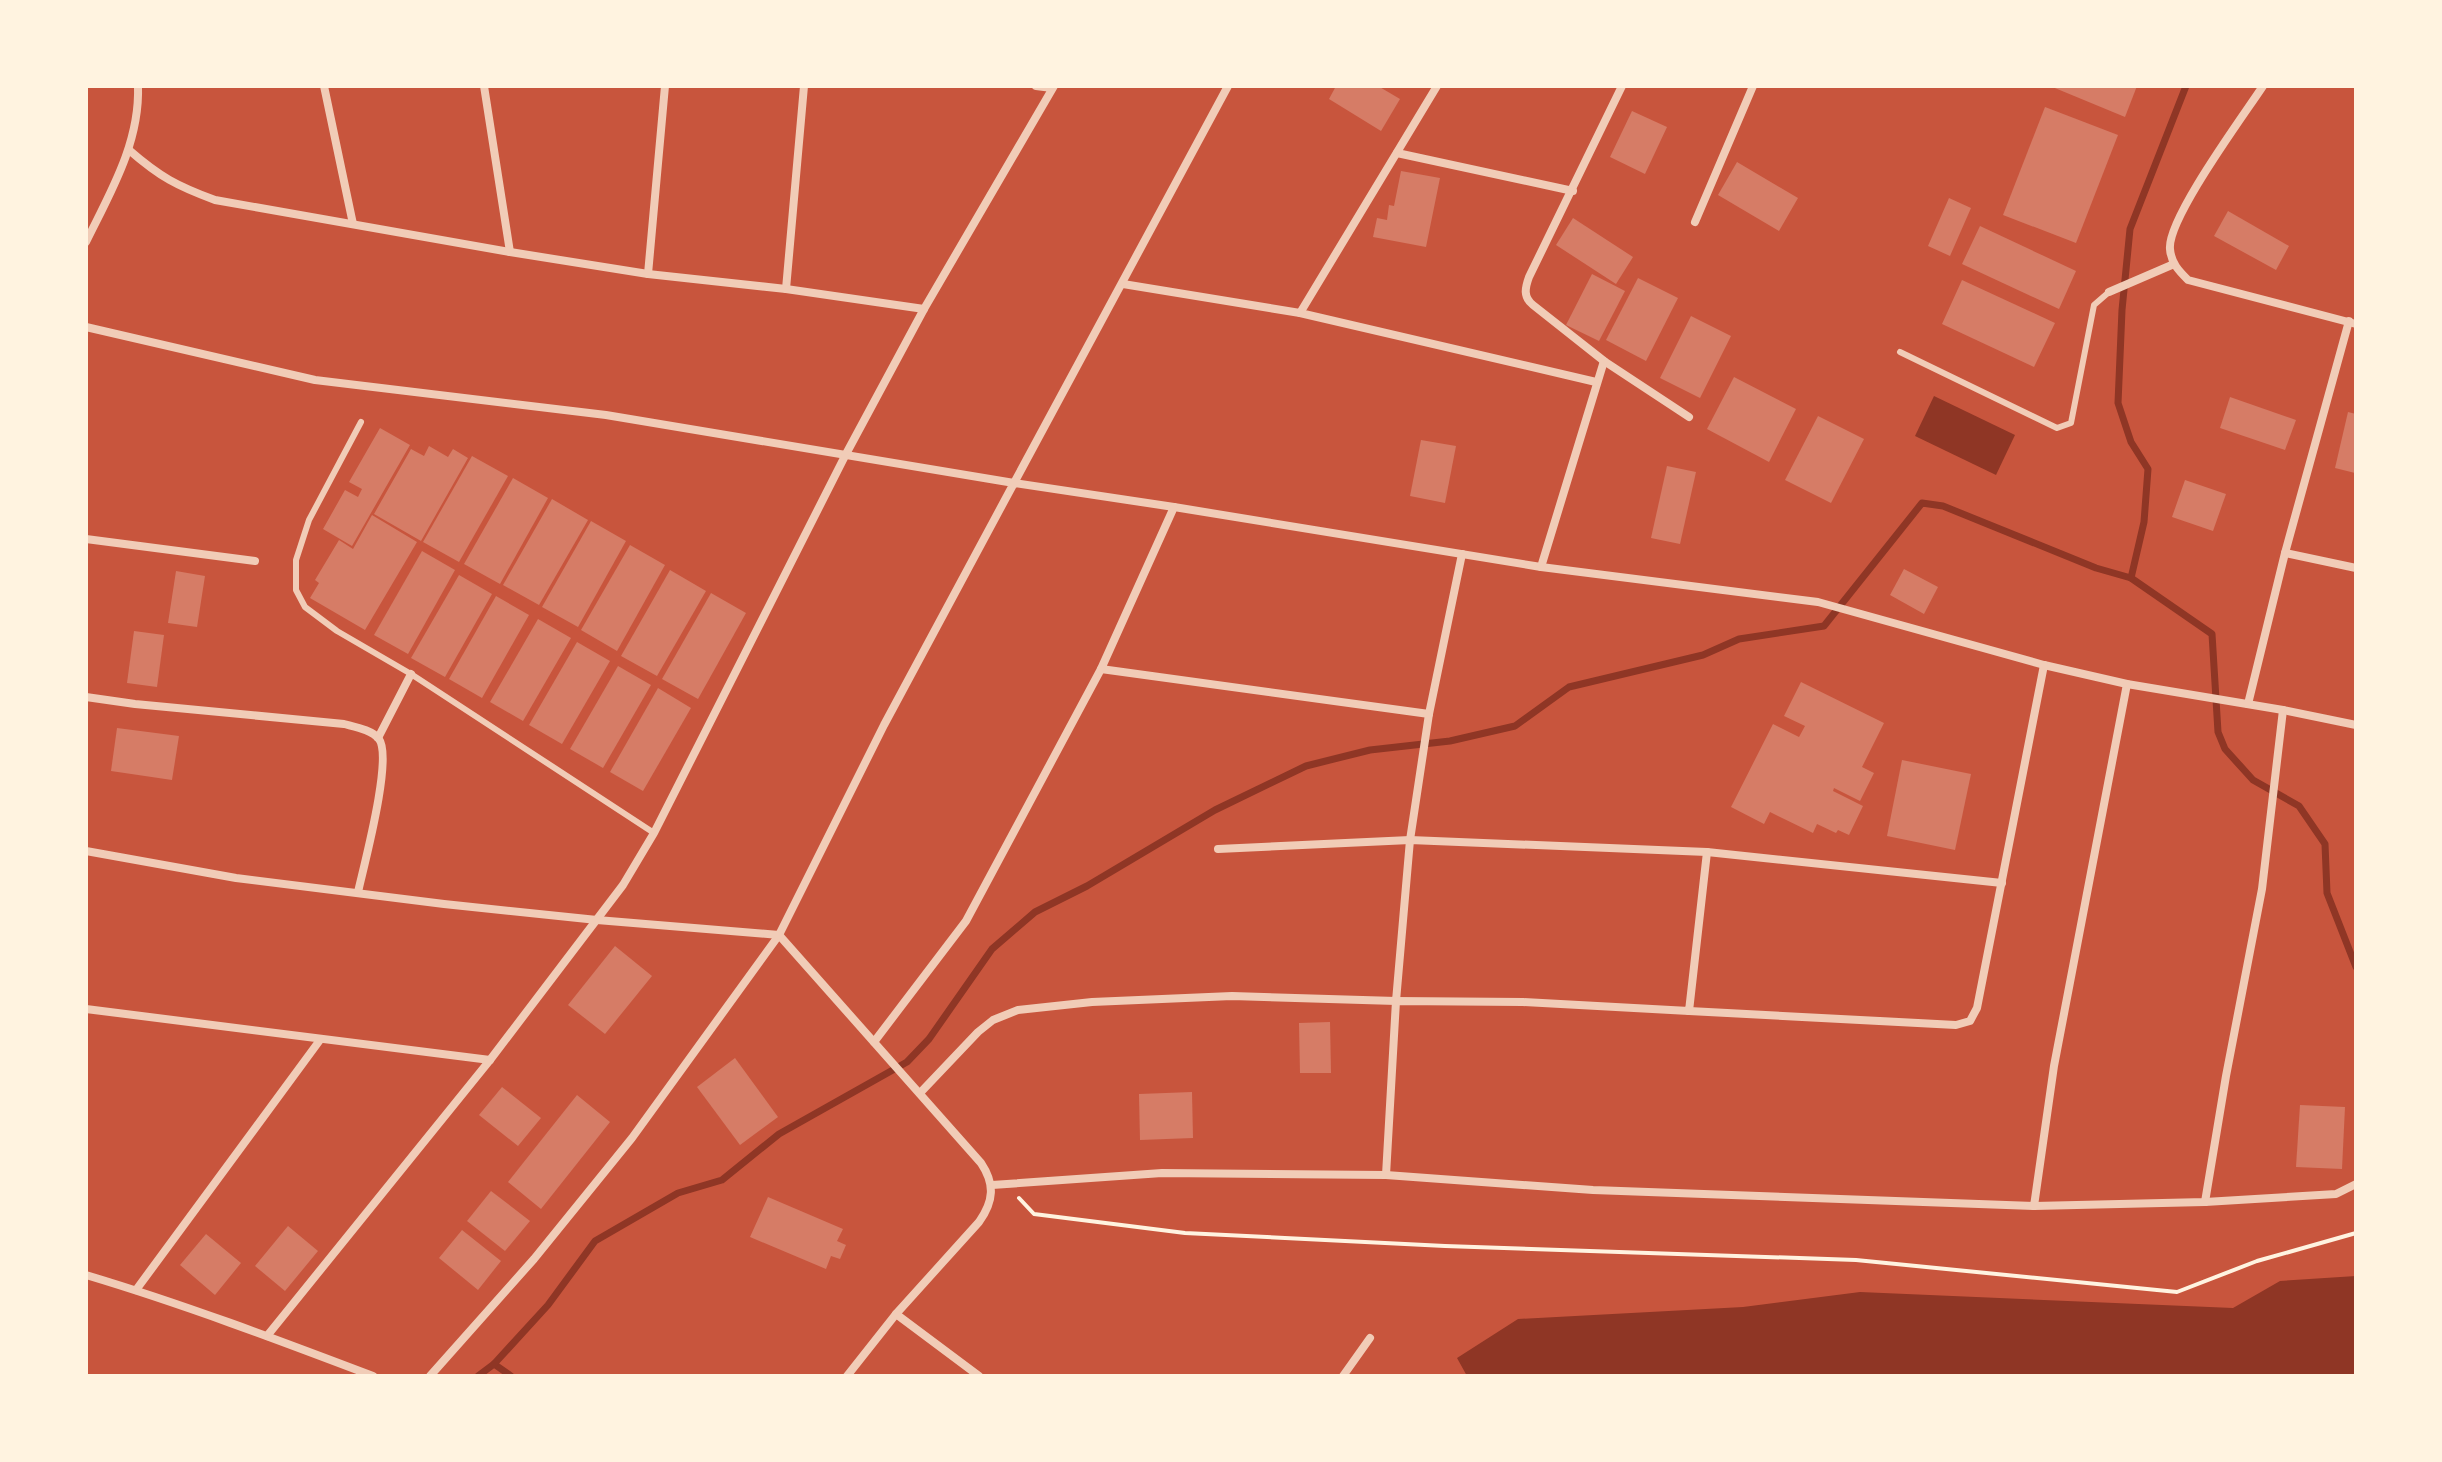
<svg xmlns="http://www.w3.org/2000/svg" width="2442" height="1462" font-family="Poppins,sans-serif">
  <style>
    .water { fill: #8f3625 }
    .lines { fill: none; stroke-linecap: round; stroke-linejoin: round }
    .stream { stroke: #8f3625; stroke-width: 7 }
    .building { fill: #d67c66 }
    .path { stroke: #fff3e0; stroke-width: 4 }
    .service { stroke: #f1ccb7; stroke-width: 6 }
    .minor { stroke: #f1ccb7; stroke-width: 8 }
  </style>
  <rect width="100%" height="100%" fill="#c8553d"/>
  <!-- water -->
  <g class="water">
    <polygon points="1934,396 2015,435 1996,475 1915,436"/>
    <polygon points="2356,1276 2356,1376 1467,1376 1457,1358 1518,1319 1743,1307 1860,1292 2233,1308 2280,1281"/>
  </g>
  <g class="lines">
    <!-- stream -->
    <g class="stream">
      <polyline points="2131,578 2212,634 2218,732 2225,749 2253,780 2299,806 2325,844 2327,893 2356,967"/>
      <polyline points="494,1364 511,1376"/>
      <polyline points="478,1376 494,1364 548,1305 595,1241 678,1193 722,1180 779,1134 907,1062 929,1039 992,949 1035,912 1087,886 1215,810 1306,766 1370,750 1450,741 1515,726 1569,687 1703,655 1739,639 1824,626 1922,503 1943,506 2096,568 2131,578 2144,522 2148,469 2131,442 2118,403 2122,310 2130,229 2186,86"/>
    </g>
  </g>
  <!-- building -->
  <g class="building">
    <polygon points="1336,86 1378,86 1400,99 1381,131 1329,99"/>
    <polygon points="2050,86 2137,86 2125,117"/>
    <polygon points="2045,107 2118,135 2076,243 2003,215"/>
    <polygon points="1632,111 1667,127 1645,174 1610,157"/>
    <polygon points="1737,162 1798,198 1779,231 1718,195"/>
    <polygon points="1401,171 1440,178 1426,247 1373,237 1377,218 1387,220 1389,205 1394,206"/>
    <polygon points="1949,198 1971,208 1950,256 1928,246"/>
    <polygon points="2228,211 2289,246 2276,270 2214,236"/>
    <polygon points="1573,218 1633,257 1616,284 1556,245"/>
    <polygon points="1980,226 2076,271 2059,309 1962,264"/>
    <polygon points="1592,274 1625,291 1599,341 1566,325"/>
    <polygon points="1638,278 1678,298 1646,361 1606,340"/>
    <polygon points="1962,280 2055,323 2034,367 1942,324"/>
    <polygon points="1691,316 1731,336 1700,398 1660,378"/>
    <polygon points="1734,377 1796,409 1769,462 1707,429"/>
    <polygon points="2230,397 2296,420 2285,450 2220,428"/>
    <polygon points="2348,412 2356,414 2355,473 2335,468"/>
    <polygon points="1818,416 1864,439 1831,503 1785,480"/>
    <polygon points="380,428 410,445 352,546 323,529 345,490 358,497 362,489 349,482"/>
    <polygon points="1421,440 1456,446 1445,503 1410,496"/>
    <polygon points="429,446 448,457 453,449 468,458 421,541 374,514 411,449 424,456"/>
    <polygon points="472,456 508,476 459,562 423,542"/>
    <polygon points="1667,466 1696,472 1680,544 1651,538"/>
    <polygon points="513,478 548,498 500,584 464,564"/>
    <polygon points="2185,480 2226,494 2213,531 2172,517"/>
    <polygon points="552,499 588,520 539,605 503,585"/>
    <polygon points="372,515 417,542 365,630 310,598 319,583 315,580 339,540 353,549"/>
    <polygon points="591,521 626,541 578,627 542,607"/>
    <polygon points="630,545 665,565 617,651 581,630"/>
    <polygon points="422,551 455,570 408,654 374,635"/>
    <polygon points="1904,569 1938,587 1924,614 1890,595"/>
    <polygon points="670,570 706,591 657,676 621,656"/>
    <polygon points="176,571 205,576 197,627 168,623"/>
    <polygon points="459,575 492,594 445,677 411,658"/>
    <polygon points="711,593 746,613 698,699 662,679"/>
    <polygon points="496,596 529,615 482,698 449,679"/>
    <polygon points="538,619 571,638 523,721 490,702"/>
    <polygon points="134,631 164,635 157,687 127,683"/>
    <polygon points="577,642 610,661 562,744 529,725"/>
    <polygon points="618,666 651,685 603,768 570,749"/>
    <polygon points="1801,682 1884,723 1862,767 1874,773 1860,801 1834,788 1833,791 1863,806 1849,835 1838,830 1836,833 1817,824 1813,833 1770,812 1764,824 1731,807 1773,724 1799,737 1805,726 1784,716"/>
    <polygon points="658,688 691,708 643,791 610,772"/>
    <polygon points="117,728 179,736 172,780 111,771"/>
    <polygon points="1902,760 1971,774 1955,850 1887,836"/>
    <polygon points="615,946 652,976 605,1034 568,1005"/>
    <polygon points="1330,1022 1331,1073 1300,1073 1299,1023"/>
    <polygon points="735,1058 778,1117 740,1145 697,1087"/>
    <polygon points="502,1087 541,1118 518,1146 479,1115"/>
    <polygon points="1192,1092 1193,1138 1140,1140 1139,1094"/>
    <polygon points="577,1095 610,1122 541,1209 508,1182"/>
    <polygon points="2300,1105 2345,1107 2342,1169 2296,1167"/>
    <polygon points="491,1191 530,1221 505,1251 467,1221"/>
    <polygon points="768,1197 843,1229 837,1241 846,1245 840,1259 831,1256 826,1269 750,1237"/>
    <polygon points="288,1226 318,1251 285,1291 255,1266"/>
    <polygon points="462,1230 501,1261 478,1290 439,1258"/>
    <polygon points="206,1234 241,1263 215,1295 180,1265"/>
  </g>
  <g class="lines">
    <!-- path -->
    <polyline class="path" points="1019,1198 1034,1214 1185,1233 1445,1246 1856,1260 2177,1292 2257,1261 2356,1233"/>
    <!-- service -->
    <g class="service">
      <polyline points="1900,352 2057,428 2071,423 2094,305 2109,292"/>
      <polyline points="361,422 309,520 296,560 296,590 305,607 337,631 411,674 654,833"/>
    </g>
    <!-- minor -->
    <g class="minor">
      <polyline points="324,86 353,224"/>
      <polyline points="484,86 510,252"/>
      <polyline points="1036,86 1052,88"/>
      <polyline points="1437,86 1300,313 1596,382"/>
      <path d="M1622 86 1529 277C1525 288 1523 297 1533 305L1604 361 1689 417"/>
      <path d="M2263 86C2244 115 2167 219 2170 249 2171 263 2179 271 2188 280L2356 324"/>
      <path d="M129 150C160 177 177 186 215 200L510 252 648 274 786 289 924 309"/>
      <polyline points="1397,153 1573,191"/>
      <polyline points="1695,222 1753,86"/>
      <path d="M86 242C110 193 140 143 138 86"/>
      <polyline points="648,274 665,86"/>
      <polyline points="1123,284 1300,313"/>
      <polyline points="786,289 804,86"/>
      <polyline points="2109,292 2174,264"/>
      <polyline points="86,327 315,380 606,415 1014,483 884,725 779,935 632,1138 534,1259 430,1376"/>
      <polyline points="1174,507 1014,483 1228,86"/>
      <polyline points="86,539 255,561"/>
      <polyline points="2285,553 2356,568"/>
      <polyline points="1541,567 1818,602 2044,665 2127,684 2283,710 2356,725"/>
      <path d="M86 697 135 704 344 724C355 727 372 730 379 739 393 758 364 865 358 892"/>
      <polyline points="2248,704 2285,553 2349,321"/>
      <polyline points="1429,714 1462,554"/>
      <polyline points="378,738 411,674"/>
      <polyline points="1218,849 1410,840 1707,852 2002,883"/>
      <path d="M86 851 236 878 444 904 597 920 779 935 981 1163C995 1184 994 1201 979 1222L896 1314 847 1376"/>
      <polyline points="86,1009 490,1060"/>
      <polyline points="1689,1011 1956,1025 1970,1021 1977,1008 2044,665"/>
      <polyline points="874,1042 966,921 1101,669"/>
      <polyline points="920,1093 978,1032 993,1020 1018,1010 1092,1002 1232,996 1396,1001 1410,840 1429,714 1101,669 1174,507 1541,567 1604,361"/>
      <polyline points="1386,1175 1396,1001 1523,1002 1689,1011 1707,852"/>
      <polyline points="992,1185 1162,1173 1386,1175 1593,1190 2034,1206 2054,1066 2127,684"/>
      <polyline points="2205,1202 2226,1076 2262,889 2283,710"/>
      <polyline points="2034,1206 2205,1202 2336,1194 2356,1184"/>
      <path d="M86 1275C183 1304 278 1340 373 1376"/>
      <polyline points="136,1290 320,1040"/>
      <polyline points="896,1314 979,1376"/>
      <polyline points="267,1336 490,1060 623,885 654,833 846,454 924,309 1054,86"/>
      <polyline points="1343,1376 1370,1338"/>
    </g>
  </g>
  <!-- border -->
  <rect width="2442" height="1462" fill="none" stroke="#fff3e0" stroke-width="176"/>
</svg>
